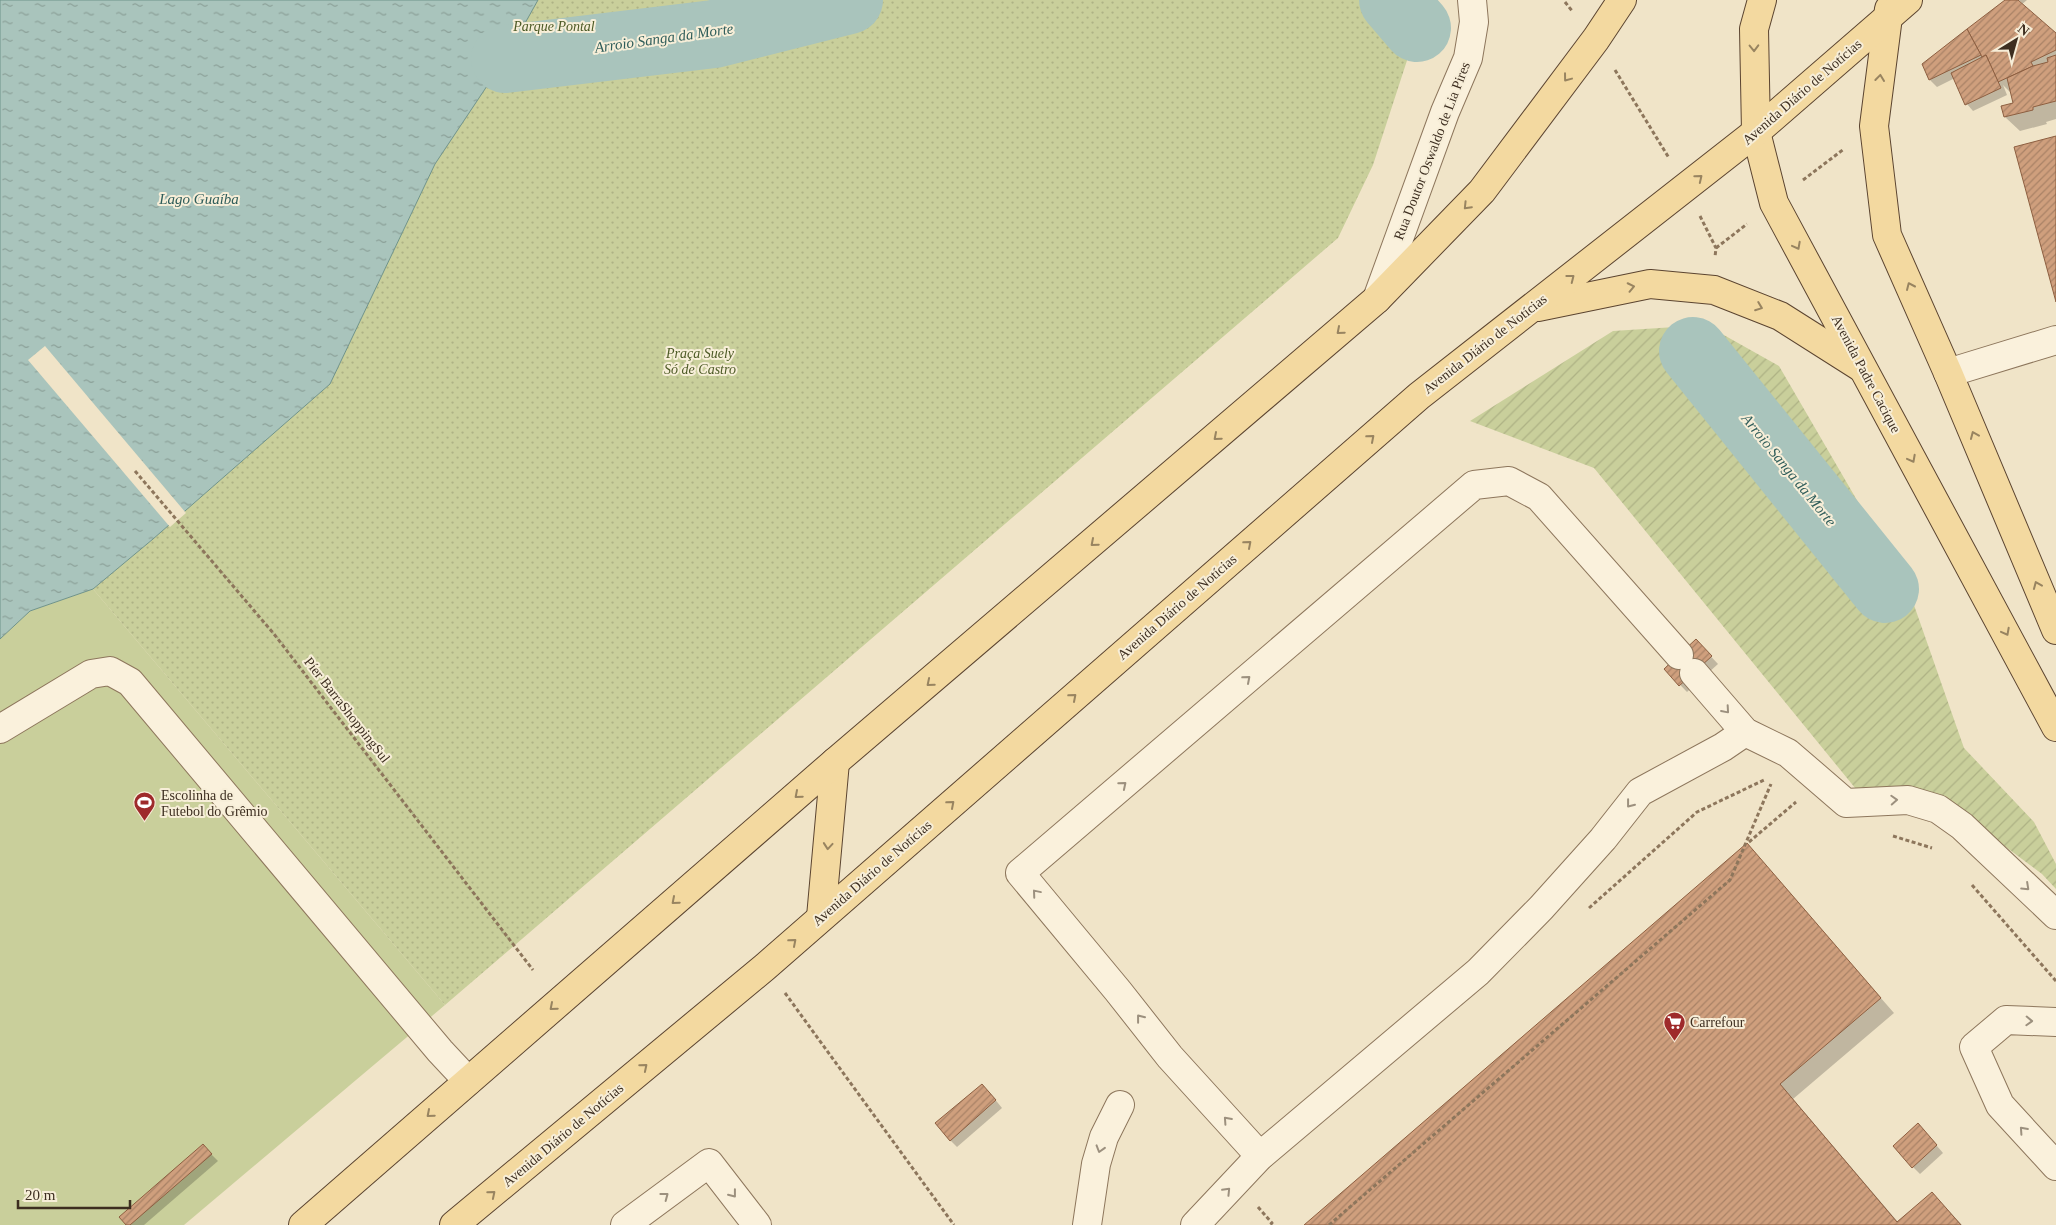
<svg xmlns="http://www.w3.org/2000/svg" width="2056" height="1225" font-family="Georgia,serif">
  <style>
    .grass { fill: #c9cf9b }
    .park { fill: url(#park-dots) }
    .garden { fill: url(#garden-furrows) }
    .water { fill: url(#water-ripples); stroke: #6f938a }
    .pier { fill: #f0e4c8 }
    .shadow { fill: #0003 }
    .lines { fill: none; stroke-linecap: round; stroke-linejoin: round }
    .river { stroke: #a9c4bc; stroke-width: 68 }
    .building { fill: url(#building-hatch); stroke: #8d5f41 }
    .minor-casing { stroke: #8d765c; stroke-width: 30 }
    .major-casing { stroke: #5b4430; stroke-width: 30 }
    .path { stroke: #8d765c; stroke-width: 3; stroke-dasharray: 4 2.5; stroke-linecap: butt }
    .minor { stroke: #faf1dc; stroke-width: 28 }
    .major { stroke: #f3d9a0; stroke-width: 28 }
    .oneway { stroke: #988460 }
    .oneway2 { stroke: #9c907e }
    .labels { text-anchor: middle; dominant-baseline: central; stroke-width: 4; stroke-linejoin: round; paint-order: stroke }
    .park-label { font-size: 14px; font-style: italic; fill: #4d5a26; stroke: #f7eed8 }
    .street-label { font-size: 14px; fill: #3d2e20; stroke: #f7eed8 }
    .poi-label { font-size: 14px; fill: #3d2e20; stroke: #f7eed8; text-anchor: start }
    .water-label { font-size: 15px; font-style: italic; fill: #2f5d5a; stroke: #f7eed8 }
  </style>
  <defs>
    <pattern id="park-dots" width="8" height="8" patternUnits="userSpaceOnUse" patternTransform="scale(1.25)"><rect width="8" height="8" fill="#c9cf9b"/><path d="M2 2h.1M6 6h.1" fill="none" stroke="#aeb285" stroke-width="1.8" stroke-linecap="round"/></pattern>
    <pattern id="garden-furrows" width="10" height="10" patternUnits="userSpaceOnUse" patternTransform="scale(1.25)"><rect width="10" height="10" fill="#c9cf9b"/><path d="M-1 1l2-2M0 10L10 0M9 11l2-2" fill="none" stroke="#aeb285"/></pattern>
    <pattern id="water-ripples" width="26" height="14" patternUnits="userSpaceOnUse" patternTransform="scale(1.25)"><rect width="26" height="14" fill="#a9c4bc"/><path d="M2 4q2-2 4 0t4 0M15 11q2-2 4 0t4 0" fill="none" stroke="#8ba098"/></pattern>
    <pattern id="building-hatch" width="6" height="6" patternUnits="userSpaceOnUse" patternTransform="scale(1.25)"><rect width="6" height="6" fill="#cf9f7d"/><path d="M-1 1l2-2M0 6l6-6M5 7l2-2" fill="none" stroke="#a98266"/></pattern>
  </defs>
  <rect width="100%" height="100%" fill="#f0e4c8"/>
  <!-- grass -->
  <polygon class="grass" points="93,589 445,1005 184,1225 0,1225 0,639 30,611"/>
  <!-- park -->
  <polygon class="park" points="538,0 1425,0 1426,2 1373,165 1338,238 445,1005 93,589 153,539 330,384 435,164 505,59"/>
  <!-- garden -->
  <polygon class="garden" points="1706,325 1779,366 1908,588 1964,748 2034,822 2056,864 2056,889 2042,874 1935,794 1860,794 1594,468 1470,421 1613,331"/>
  <!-- water -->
  <polygon class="water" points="0,0 538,0 505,59 435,164 330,384 153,539 93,589 30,611 0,639"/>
  <!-- pier -->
  <polygon class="pier" points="45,346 186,513 170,527 28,360"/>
  <!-- shadow -->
  <g class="shadow">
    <polygon points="2007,0 2015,0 2021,5 2022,3 2019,0 2027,0 2021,5 2056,35 2056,119 2046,122 2047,124 2020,131 2005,117 2015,104 2012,94 2003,85 2007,95 1973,111 1967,104 1955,78 1937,87 1930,80 1924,65"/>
    <polygon points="1703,648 1718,664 1687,692 1665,669"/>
    <polygon points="1747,845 1894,1013 1793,1099 1898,1222 1932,1193 1962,1225 1306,1225"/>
    <polygon points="989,1092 1002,1108 957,1147 950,1140"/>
    <polygon points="1925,1132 1943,1153 1920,1174 1913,1167"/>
    <polygon points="210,1153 218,1161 144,1225 127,1225"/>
  </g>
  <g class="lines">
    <!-- river -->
    <g class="river">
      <polyline points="1393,0 1417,28"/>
      <polyline points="505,59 714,34 849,0"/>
      <polyline points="1693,351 1885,589"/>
    </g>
  </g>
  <!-- building -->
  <g class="building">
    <polygon points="2005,0 2018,0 2056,33 2056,50 2031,62 2033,66 1998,82 1986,55 1982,57 1967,29"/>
    <polygon points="1967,29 1981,55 1929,80 1922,64"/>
    <polygon points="1986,55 2001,88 1965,105 1951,73"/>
    <polygon points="2056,55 2056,101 2033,107 2033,110 2004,117 2001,106 2013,103 2007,78 2033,66 2048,62 2047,58"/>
    <polygon points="2056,136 2056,302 2014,147"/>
    <polygon points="1696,639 1712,656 1679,686 1664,669"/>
    <polygon points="1747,843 1881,998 1780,1084 1897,1222 1932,1192 1961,1225 1304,1225"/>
    <polygon points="982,1084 996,1100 950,1141 935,1123"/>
    <polygon points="1918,1123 1937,1145 1912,1168 1893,1146"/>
    <polygon points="203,1144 212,1154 130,1225 126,1225 119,1217"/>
  </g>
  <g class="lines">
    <defs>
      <g id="minor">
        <polyline points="1377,299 1445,112 1468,58 1474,22 1472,0"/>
        <polyline points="1948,373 2056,340"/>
        <polyline points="1694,673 1745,732 1788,753 1846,803 1908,800 1938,809 1962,826 2056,915"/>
        <polyline points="0,729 91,674 110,671 130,682 440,1051 468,1081"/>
        <polyline points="2056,1022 2006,1020 1974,1047 2000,1105 2056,1166"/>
        <polyline points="1260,1156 1170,1057 1118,991 1020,873 1474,485 1509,481 1539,497 1679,655"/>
        <polyline points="625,1225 709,1163 757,1225"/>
        <polyline points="1087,1225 1096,1164 1104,1137 1120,1105"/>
        <polyline points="1195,1225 1260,1156 1478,972 1541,908 1603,839 1640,792 1723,747 1745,732"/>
      </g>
      <g id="major">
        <polyline points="1762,0 1754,29 1756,132 1774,203 2056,727"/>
        <polyline points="1889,9 1874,126 1887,235 1948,373 2056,630"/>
        <polyline points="1538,307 1650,284 1714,290 1780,316 1862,368"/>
        <polyline points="821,917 835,762"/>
        <polyline points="303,1225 835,762 1377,299 1482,191 1596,39 1622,0"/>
        <polyline points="454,1225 765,967 1419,396 1756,132 1908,0"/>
      </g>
    </defs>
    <!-- minor casing -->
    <use href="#minor" class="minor-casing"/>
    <!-- major casing -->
    <use href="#major" class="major-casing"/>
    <!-- path -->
    <g class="path">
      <polyline points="1565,2 1573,12"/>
      <polyline points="1615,70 1669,158"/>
      <polyline points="1803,180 1844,149"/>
      <polyline points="1700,216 1716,248 1715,257"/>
      <polyline points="1716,248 1747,224"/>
      <polyline points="135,471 274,634 533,970"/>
      <polyline points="1893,836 1932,848"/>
      <polyline points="1749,842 1796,802"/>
      <polyline points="1972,885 2056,981"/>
      <polyline points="1589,908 1697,812 1764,780"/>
      <polyline points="785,993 954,1225"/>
      <polyline points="1258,1207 1272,1223 1270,1225"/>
      <polyline points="1329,1225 1730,880 1771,784"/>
    </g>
    <!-- minor -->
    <use href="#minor" class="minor"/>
    <!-- major -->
    <use href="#major" class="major"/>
  </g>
  <!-- one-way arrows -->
  <defs><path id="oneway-chevron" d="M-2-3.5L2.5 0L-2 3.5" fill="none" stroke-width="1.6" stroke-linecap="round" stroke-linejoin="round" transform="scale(1.25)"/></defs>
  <g class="oneway">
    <use href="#oneway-chevron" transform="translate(1754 48) rotate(89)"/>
    <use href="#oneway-chevron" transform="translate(1567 78) rotate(127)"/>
    <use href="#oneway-chevron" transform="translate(1880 78) rotate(-83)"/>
    <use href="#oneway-chevron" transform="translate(1699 178) rotate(-39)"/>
    <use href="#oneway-chevron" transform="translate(1467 206) rotate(134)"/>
    <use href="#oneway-chevron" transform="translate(1797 246) rotate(62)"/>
    <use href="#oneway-chevron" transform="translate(1571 278) rotate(-38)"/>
    <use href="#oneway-chevron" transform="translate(1910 286) rotate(-114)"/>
    <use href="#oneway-chevron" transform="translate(1631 287) rotate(-12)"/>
    <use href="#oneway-chevron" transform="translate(1759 307) rotate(21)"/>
    <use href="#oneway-chevron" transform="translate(1340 331) rotate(139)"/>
    <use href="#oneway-chevron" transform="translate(1974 435) rotate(-113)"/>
    <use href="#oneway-chevron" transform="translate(1217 437) rotate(139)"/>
    <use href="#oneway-chevron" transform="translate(1371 438) rotate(-41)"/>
    <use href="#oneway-chevron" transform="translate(1912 459) rotate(62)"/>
    <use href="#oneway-chevron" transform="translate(1094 543) rotate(139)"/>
    <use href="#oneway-chevron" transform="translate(1248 544) rotate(-41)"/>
    <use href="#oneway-chevron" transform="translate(2037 585) rotate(-113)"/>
    <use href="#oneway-chevron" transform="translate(2006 632) rotate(62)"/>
    <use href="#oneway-chevron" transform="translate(930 683) rotate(140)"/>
    <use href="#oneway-chevron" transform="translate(1073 697) rotate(-41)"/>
    <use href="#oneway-chevron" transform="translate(798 795) rotate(139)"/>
    <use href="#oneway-chevron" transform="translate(951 804) rotate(-41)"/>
    <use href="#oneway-chevron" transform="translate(828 846) rotate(95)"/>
    <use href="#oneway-chevron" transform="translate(675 901) rotate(139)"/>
    <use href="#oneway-chevron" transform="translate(793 942) rotate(-41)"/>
    <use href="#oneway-chevron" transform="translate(553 1007) rotate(139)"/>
    <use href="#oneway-chevron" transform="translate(644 1067) rotate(-40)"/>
    <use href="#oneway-chevron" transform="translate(430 1114) rotate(139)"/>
    <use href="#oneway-chevron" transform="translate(492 1194) rotate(-40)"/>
  </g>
  <g class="oneway2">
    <use href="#oneway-chevron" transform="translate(1247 679) rotate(-41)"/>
    <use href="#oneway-chevron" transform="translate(1726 710) rotate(49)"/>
    <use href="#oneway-chevron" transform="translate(1123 785) rotate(-40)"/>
    <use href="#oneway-chevron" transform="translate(1894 800) rotate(-3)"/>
    <use href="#oneway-chevron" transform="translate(1630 804) rotate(128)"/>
    <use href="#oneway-chevron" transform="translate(2026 887) rotate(43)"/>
    <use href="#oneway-chevron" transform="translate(1036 893) rotate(-130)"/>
    <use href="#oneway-chevron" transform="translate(1140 1018) rotate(-128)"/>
    <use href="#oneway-chevron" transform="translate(2029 1021) rotate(2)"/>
    <use href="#oneway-chevron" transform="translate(1227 1120) rotate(-132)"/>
    <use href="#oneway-chevron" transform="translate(2023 1130) rotate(-132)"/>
    <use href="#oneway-chevron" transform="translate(1100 1149) rotate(107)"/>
    <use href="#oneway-chevron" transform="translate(1227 1191) rotate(-46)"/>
    <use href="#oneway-chevron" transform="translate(733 1194) rotate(52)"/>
    <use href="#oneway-chevron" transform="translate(665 1196) rotate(-37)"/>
  </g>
  <!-- icons -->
  <defs>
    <symbol id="stadium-pin" viewBox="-11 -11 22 30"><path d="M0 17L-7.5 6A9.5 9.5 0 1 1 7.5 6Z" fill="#9e2a2b" stroke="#f7eed8"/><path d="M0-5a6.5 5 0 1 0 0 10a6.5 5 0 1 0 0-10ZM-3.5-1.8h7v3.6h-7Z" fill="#fff"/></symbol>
    <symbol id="supermarket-pin" viewBox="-11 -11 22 30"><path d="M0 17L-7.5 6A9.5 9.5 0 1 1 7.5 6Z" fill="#9e2a2b" stroke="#f7eed8"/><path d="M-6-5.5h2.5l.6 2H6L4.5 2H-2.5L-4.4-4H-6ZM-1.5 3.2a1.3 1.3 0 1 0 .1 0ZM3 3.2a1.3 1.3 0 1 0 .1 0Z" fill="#fff"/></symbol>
  </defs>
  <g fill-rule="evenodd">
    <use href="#stadium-pin" x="132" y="790" width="25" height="34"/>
    <use href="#supermarket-pin" x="1662" y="1010" width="25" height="34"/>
  </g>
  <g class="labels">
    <!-- park labels -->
    <g class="park-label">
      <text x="554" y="26">Parque Pontal</text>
      <text x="700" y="353">Praça Suely<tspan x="700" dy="16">Só de Castro</tspan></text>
    </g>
    <!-- street labels -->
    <g class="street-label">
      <text transform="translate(1802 92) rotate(-41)">Avenida Diário de Notícias</text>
      <text transform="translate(1432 151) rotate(-69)">Rua Doutor Oswaldo de Lia Pires</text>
      <text transform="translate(1485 344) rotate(-38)">Avenida Diário de Notícias</text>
      <text transform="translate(1866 374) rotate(62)">Avenida Padre Cacique</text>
      <text transform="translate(1177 607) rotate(-41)">Avenida Diário de Notícias</text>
      <text transform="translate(347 710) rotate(52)">Píer BarraShoppingSul</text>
      <text transform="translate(872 873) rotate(-41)">Avenida Diário de Notícias</text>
      <text transform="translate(563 1135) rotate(-40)">Avenida Diário de Notícias</text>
    </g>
    <!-- poi labels -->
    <g class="poi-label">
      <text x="161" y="795">Escolinha de<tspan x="161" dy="16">Futebol do Grêmio</tspan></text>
      <text x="1690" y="1022">Carrefour</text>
    </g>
    <!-- water labels -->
    <g class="water-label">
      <text transform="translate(664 38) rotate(-8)">Arroio Sanga da Morte</text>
      <text x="199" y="199">Lago Guaíba</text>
      <text transform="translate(1789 470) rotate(51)">Arroio Sanga da Morte</text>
    </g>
  </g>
  <!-- north arrow -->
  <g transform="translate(2016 40) rotate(37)" stroke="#f7eed8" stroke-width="4" paint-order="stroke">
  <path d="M0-4L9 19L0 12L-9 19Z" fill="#3d2e20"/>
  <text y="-8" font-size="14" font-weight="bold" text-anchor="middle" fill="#3d2e20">N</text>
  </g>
  <!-- scale -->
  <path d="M18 1200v8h112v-8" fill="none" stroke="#3d2e20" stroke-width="2.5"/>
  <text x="25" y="1200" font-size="15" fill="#3d2e20" stroke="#f7eed8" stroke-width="4" paint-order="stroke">20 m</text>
</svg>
